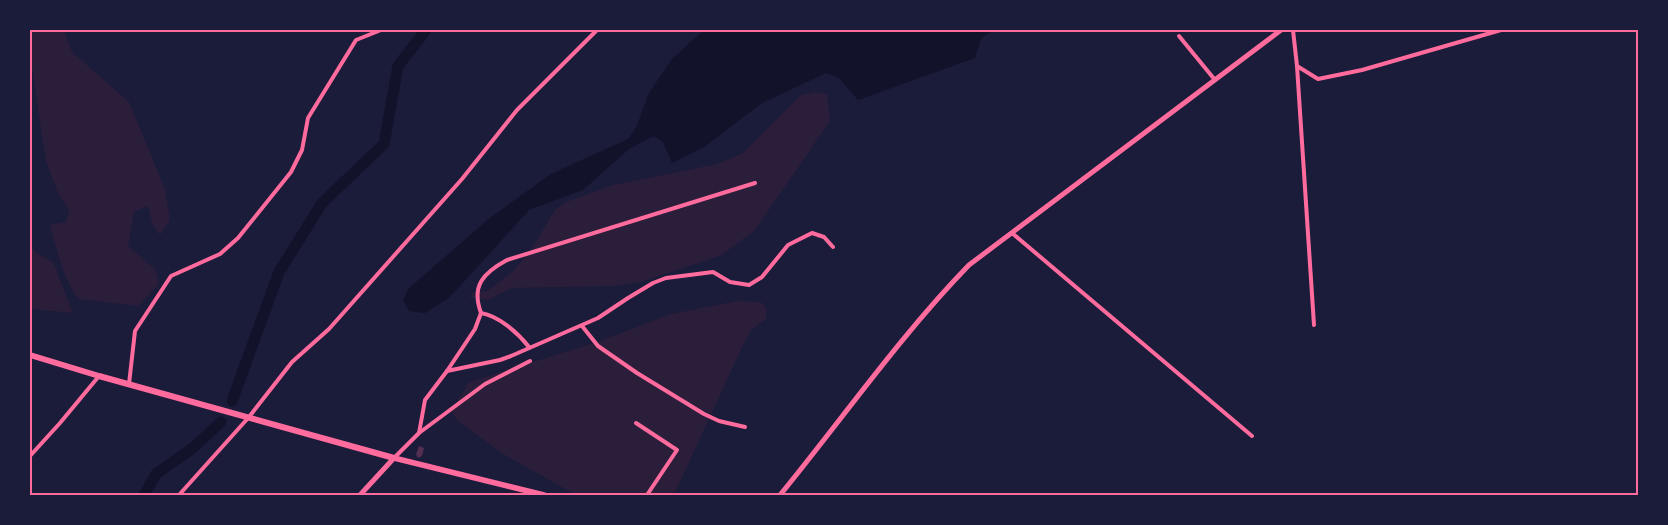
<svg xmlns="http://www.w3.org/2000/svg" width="1668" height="525" font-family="Georgia,serif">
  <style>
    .green { fill: #2a1e3b }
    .water { fill: #12122b }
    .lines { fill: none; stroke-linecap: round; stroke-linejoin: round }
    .river { stroke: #12122b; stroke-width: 11 }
    .building { fill: #542f53 }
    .minor { stroke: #ff6b9d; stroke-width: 4 }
    .secondary { stroke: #ff6b9d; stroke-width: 5 }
    .primary { stroke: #ff6b9d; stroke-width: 5.5 }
    .trunk { stroke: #ff6b9d; stroke-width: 6 }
    .neatline { fill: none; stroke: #ff6b9d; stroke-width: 2 }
  </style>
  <rect width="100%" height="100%" fill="#1b1b3a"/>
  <!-- green -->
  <g class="green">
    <path d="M30 30H64L72 52 129 102 165 189 170 220 160 235 153 226 148 206 134 212 128 246 155 269 159 284 138 306 78 299C63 277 57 251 50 225L66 222 69 210 58 193 46 161 33 75 30 53Z"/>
    <polygon points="815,92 827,94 830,121 755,230 722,255 641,282 613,286 511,288 488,300 469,297 473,293 487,291 512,272 528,254 556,209 566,202 613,185 717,164 743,153 801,95"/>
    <polygon points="30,243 35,252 53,262 73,313 30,309"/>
    <polygon points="737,301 761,302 767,309 766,319 751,330 742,347 674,495 576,495 503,454 457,420 451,411 469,382 597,342 671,314"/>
  </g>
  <!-- water -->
  <polygon class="water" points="704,30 995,30 982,37 975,58 858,100 839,78 826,73 762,103 704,147 672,163 663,142 654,136 629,149 583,190 529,210 450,297 425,313 409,311 403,300 408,289 491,217 551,174 628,139 636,128 649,93 672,59"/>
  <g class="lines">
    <!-- river -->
    <g class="river">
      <polyline points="232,401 279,272 322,203 384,144 398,66 426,30"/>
      <polyline points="144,495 156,474 193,448 221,422"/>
    </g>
  </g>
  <!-- building -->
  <polygon class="building" points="419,446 424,448 422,456 418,458 416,454"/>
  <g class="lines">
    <!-- minor -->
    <g class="minor">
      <polyline points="1293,30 1297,66 1314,325"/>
      <polyline points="1179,36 1215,80"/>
      <polyline points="1297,66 1318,79 1362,70 1501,30"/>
      <polyline points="1012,233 1252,436"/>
      <path d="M481 313C499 316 518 333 529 347"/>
      <polyline points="582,326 598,346 637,373 704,414 719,421 745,427"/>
      <polyline points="447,371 500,360 511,356 598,318 628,298 653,283 666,278 713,272 730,282 749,285 762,277 788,245 812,233 824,237 833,247"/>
      <polyline points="129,384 135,331 171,276 220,254 238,238 291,172 302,150 308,118 356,40 381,30"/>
      <polyline points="636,423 677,450 647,495"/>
      <path d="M419 433 425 400 447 371 475 329 481 313C471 286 483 273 507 260L755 183"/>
      <polyline points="30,456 60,423 99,376"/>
      <polyline points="394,458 419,433 485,384 530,361"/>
      <polyline points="179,495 249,417 292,362 329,329 462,179 517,110 597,30"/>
    </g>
    <!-- secondary -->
    <g class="secondary">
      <polyline points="360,495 394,458"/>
      <path d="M780 495C843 418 900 336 969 265L1281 30"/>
    </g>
    <!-- primary -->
    <polyline class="primary" points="394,458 544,495"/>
    <!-- trunk -->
    <polyline class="trunk" points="30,355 99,376 394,458"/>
  </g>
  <!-- border -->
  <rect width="1668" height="525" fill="none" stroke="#1b1b3a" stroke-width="62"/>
  <rect x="31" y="31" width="1606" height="463" class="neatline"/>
</svg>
